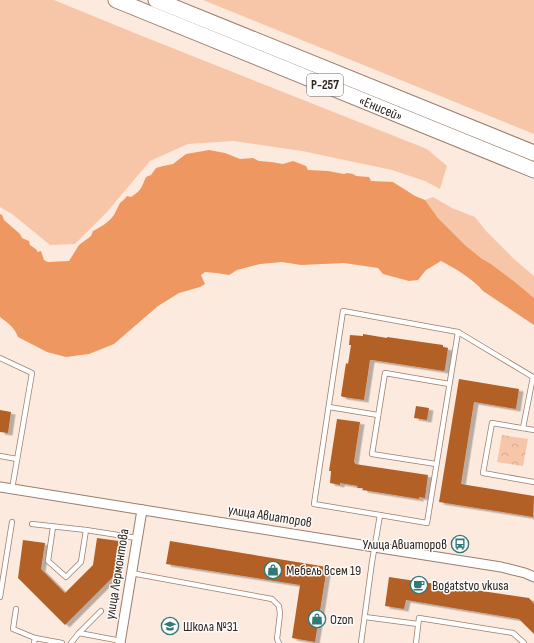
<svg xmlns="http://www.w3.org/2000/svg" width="534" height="643" font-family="'Sofia Sans Condensed',sans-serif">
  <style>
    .grass { fill: #f7c6a9 }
    .park { fill: url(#park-crowns) }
    .water { fill: #ee9760 }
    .building { fill: #b26028; filter: url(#shadow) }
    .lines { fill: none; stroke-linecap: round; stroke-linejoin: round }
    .service-casing { stroke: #9b7e6d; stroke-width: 6 }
    .minor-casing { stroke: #9b7e6d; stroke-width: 11 }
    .trunk-casing { stroke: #9b7e6d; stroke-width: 17 }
    .service { stroke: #fff; stroke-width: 4.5 }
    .minor { stroke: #fff; stroke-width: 9 }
    .trunk { stroke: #fff; stroke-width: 15 }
    .labels { text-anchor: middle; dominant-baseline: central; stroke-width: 3; stroke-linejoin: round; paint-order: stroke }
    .shield { fill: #fbfbfb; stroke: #6e6560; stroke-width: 1 }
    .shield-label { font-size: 13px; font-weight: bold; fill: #31251e }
    .street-label { font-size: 14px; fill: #31251e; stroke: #fbfbfb }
    .poi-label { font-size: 14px; fill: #31251e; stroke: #fbfbfb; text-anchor: start }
  </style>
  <defs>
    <pattern id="park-crowns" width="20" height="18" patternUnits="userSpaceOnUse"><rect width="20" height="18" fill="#f7c6a9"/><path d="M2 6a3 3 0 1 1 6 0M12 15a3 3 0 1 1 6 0" fill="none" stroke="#d4aa91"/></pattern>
    <filter id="shadow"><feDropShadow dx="4.5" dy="2.5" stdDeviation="0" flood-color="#0004"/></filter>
  </defs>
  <rect width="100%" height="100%" fill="#fdeade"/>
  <!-- grass -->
  <g class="grass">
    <polygon points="0,0 54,0 137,34 427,149 447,166 440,189 425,181 392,170 302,151 233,141 188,144 150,161 107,212 75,244 50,245 12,214 0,207"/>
    <polygon points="203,0 534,0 534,134"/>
    <polygon points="433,197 452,208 475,217 486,231 514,259 534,276 534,298 515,282 491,264 481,258 466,246 438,218 425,200"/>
  </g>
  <!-- park -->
  <polygon class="park" points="502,435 528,439 523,466 497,462"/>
  <!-- water -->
  <path class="water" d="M209 150 225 153 240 159 253 158 259 161 271 162 283 164 293 161 306 166 308 170 328 171 344 174 347 173 353 174 356 176 369 177 371 181 393 182 415 196 425 200 438 218 466 246 481 258 491 264 515 282 534 298V325L483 291C472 278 456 269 441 261L426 270 418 280 409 281 383 274 378 268 344 263 301 265 282 262 260 264 237 270 229 275 216 273 205 272 201 275 205 284 200 287 179 293 158 306 114 344 89 354 66 357 47 352 18 337C14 327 8 323 0 317V214L2 215 4 220 20 234 22 238 29 241 30 245 37 250V252L41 251 44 260 48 262 69 261 79 245 91 236 93 231C101 227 109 222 114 215 116 211 118 207 120 203 122 201 125 199 127 196L131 197C142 190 141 188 146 177L151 175 156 168 163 166 173 164 186 154Z"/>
  <!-- building -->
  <g class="building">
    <polygon points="363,334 387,338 387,337 443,345 443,347 448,348 445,369 444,371 372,360 370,360 364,400 343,397 341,396 346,363 348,364 351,345 349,345 350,335 363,336"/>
    <polygon points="459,379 519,389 516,409 474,402 461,484 534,496 533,517 439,502"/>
    <polygon points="416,406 429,408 427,420 414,418"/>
    <polygon points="0,410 11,412 8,433 0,432"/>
    <polygon points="337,419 360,422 354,462 355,463 355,464 428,475 425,498 419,497 419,499 363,490 363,488 357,488 358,486 340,483 340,485 330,483 331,471 329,471"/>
    <polygon points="97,538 119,541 114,576 65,625 18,578 23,540 45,543 41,569 65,593 93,565"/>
    <polygon points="170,541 327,567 315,642 292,638 300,585 166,564"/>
    <polygon points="389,577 529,598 534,604 534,634 519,619 406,600 404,609 385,606"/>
  </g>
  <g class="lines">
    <defs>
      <g id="service">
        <polyline points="0,358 32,373 12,489"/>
        <polyline points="329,407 378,415"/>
        <polyline points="534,430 492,423 483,473 534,482"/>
        <polyline points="0,456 17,459"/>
        <polyline points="436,464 372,454 385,373 449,384"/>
        <polyline points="380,515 314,504 343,311 458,332 533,377 523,428"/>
        <polyline points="32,524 86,530 81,562 66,577 48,561 53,527"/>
        <polyline points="86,530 137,538"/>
        <polyline points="131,573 272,599 279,606 280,614 277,639 279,643"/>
        <polyline points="0,597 12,522"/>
        <polyline points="16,609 13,629 35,638 34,643"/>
        <polyline points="365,617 418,624"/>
        <polyline points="79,633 101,611"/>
        <polyline points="35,638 62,643"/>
        <polyline points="71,643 79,633 121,641"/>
        <polyline points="361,643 372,562 380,515 427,523 458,332"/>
        <polyline points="416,643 419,618 513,633 524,643"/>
      </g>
      <g id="minor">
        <polyline points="0,487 374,547 501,567 525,573 534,577"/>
        <polyline points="120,643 142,510"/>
      </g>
      <g id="trunk">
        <path id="s1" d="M116 0 534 170"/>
        <polyline points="156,0 534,153"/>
      </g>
    </defs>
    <!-- service casing -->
    <use href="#service" class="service-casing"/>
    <!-- minor casing -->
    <use href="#minor" class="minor-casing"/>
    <!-- trunk casing -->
    <use href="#trunk" class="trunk-casing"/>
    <!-- service -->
    <use href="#service" class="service"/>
    <!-- minor -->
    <use href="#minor" class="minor"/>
    <!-- trunk -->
    <use href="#trunk" class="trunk"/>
  </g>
  <!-- icons -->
  <defs>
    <symbol id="bus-ring" viewBox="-11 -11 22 22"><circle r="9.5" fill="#fbfbfb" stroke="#307977" stroke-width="1.5"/><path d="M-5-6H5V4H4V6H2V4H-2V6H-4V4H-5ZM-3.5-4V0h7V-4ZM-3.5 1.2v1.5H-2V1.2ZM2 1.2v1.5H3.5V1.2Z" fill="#307977"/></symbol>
    <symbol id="shop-ring" viewBox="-11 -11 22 22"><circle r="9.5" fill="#fbfbfb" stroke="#307977" stroke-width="1.5"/><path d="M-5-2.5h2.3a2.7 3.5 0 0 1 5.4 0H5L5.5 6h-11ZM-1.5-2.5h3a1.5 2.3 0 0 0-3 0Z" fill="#307977"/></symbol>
    <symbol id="cafe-ring" viewBox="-11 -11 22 22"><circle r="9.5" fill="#fbfbfb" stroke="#307977" stroke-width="1.5"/><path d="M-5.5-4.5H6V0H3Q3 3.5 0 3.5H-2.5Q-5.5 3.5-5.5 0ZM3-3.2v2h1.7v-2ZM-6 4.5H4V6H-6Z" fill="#307977"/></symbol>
    <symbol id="school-ring" viewBox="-11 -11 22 22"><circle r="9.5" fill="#fbfbfb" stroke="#307977" stroke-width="1.5"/><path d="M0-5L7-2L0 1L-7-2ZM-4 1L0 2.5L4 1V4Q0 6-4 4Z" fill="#307977"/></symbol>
  </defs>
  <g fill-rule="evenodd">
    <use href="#bus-ring" x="450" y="534" width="20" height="20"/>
    <use href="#shop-ring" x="263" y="560" width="20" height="20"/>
    <use href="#cafe-ring" x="409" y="575" width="20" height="20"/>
    <use href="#shop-ring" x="307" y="609" width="20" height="20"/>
    <use href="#school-ring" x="160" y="616" width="20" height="20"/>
  </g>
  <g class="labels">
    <!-- shield labels -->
    <rect class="shield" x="307" y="74" width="36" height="22" rx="3"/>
    <g class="shield-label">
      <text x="325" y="85">Р-257</text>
    </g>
    <!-- street labels -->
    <g class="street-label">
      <text stroke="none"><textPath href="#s1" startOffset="286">«Енисей»</textPath></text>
      <text transform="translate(270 516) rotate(9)">улица Авиаторов</text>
      <text transform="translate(117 574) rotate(-81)">улица Лермонтова</text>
    </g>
    <!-- poi labels -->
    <g class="poi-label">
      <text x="447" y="544" text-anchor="end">Улица Авиаторов</text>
      <text x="286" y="570">Мебель всем 19</text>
      <text x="432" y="585">Bogatstvo vkusa</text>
      <text x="330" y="619">Ozon</text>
      <text x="183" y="626">Школа №31</text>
    </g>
  </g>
</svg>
